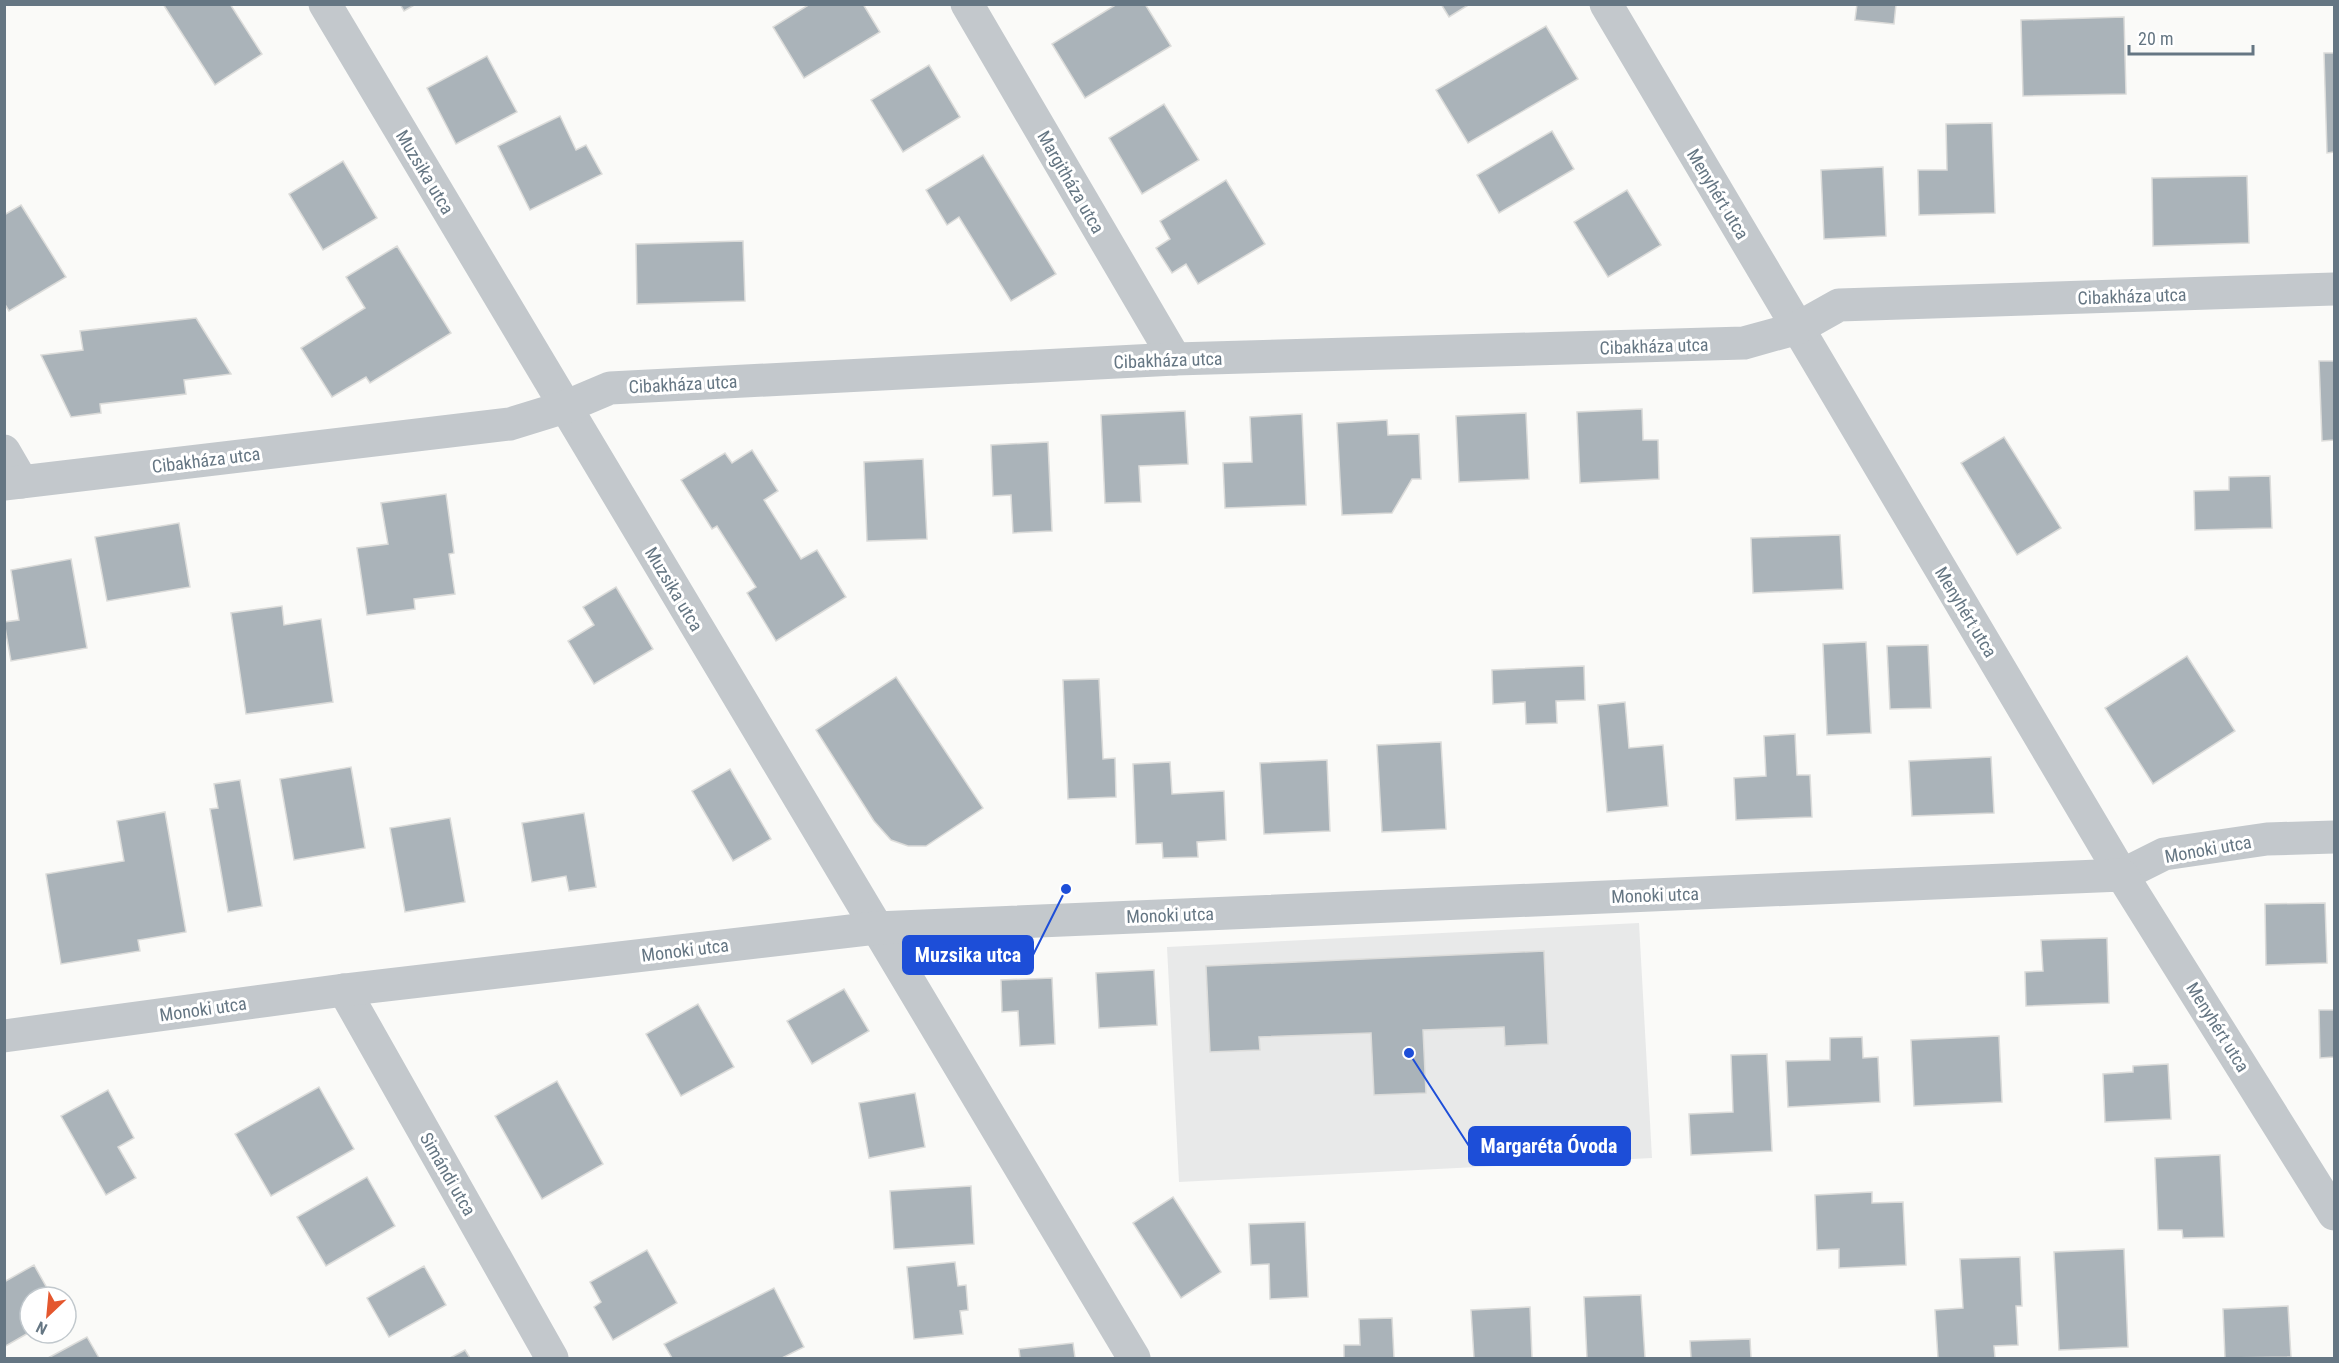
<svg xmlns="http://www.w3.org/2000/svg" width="2339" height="1363" font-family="'Roboto Condensed',sans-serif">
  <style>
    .built { fill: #e8e9e9 }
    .building { fill: #aab3b9; stroke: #dcdcda; stroke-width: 1.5 }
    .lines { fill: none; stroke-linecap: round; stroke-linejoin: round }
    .minor { stroke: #c3c8cc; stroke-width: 33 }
    .tertiary { stroke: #c3c8cc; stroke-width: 33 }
    .labels { text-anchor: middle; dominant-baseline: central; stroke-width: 6; stroke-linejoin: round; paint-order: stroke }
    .street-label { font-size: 18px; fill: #657683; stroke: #fff }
    .leader { fill: none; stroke: #1d4ed8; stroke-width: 2 }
    .callout-dot { fill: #1d4ed8; stroke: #fff; stroke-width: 2 }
    .callout { fill: #1d4ed8; stroke: #1d4ed8; stroke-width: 2 }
    .callout-label { font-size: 20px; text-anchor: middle; font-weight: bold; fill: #fff }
  </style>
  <rect width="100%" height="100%" fill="#fafaf8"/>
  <!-- built -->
  <polygon class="built" points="1639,923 1652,1158 1179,1182 1167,947"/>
  <!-- building -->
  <g class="building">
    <polygon points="163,4 230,4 262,54 215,85"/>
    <polygon points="400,4 416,4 404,11"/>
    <polygon points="810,4 863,4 880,32 804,78 773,27"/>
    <polygon points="1117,4 1145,4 1171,46 1085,98 1052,44"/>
    <polygon points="1441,4 1470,4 1449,17"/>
    <polygon points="1857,4 1896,4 1894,24 1855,20"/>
    <polygon points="2124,17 2126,94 2023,96 2021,20"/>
    <polygon points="1546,26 1578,79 1468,143 1436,90"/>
    <polygon points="2324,53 2334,53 2334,152 2327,153"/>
    <polygon points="487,56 517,112 456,144 427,88"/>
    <polygon points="929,65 960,117 903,152 871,100"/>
    <polygon points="1164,104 1199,160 1142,194 1109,138"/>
    <polygon points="560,116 576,150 586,145 602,174 530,210 498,146"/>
    <polygon points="1992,123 1995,213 1919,215 1918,170 1947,170 1946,124"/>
    <polygon points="1552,131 1574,169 1499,213 1477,175"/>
    <polygon points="983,155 1056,274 1011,301 959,217 947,225 926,190"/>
    <polygon points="343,161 377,218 323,250 289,194"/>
    <polygon points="1883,167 1886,236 1824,239 1821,170"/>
    <polygon points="2247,176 2249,243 2153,246 2152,178"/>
    <polygon points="1226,180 1265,244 1198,284 1186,264 1172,273 1156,248 1170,239 1160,221"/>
    <polygon points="1627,190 1661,245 1608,277 1574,222"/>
    <polygon points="21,205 66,277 9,311 4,303 4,215"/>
    <polygon points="743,241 745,301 637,304 636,244"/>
    <polygon points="397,246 451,333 370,383 366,377 332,397 301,348 365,308 346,277"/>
    <polygon points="196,318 231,374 184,380 186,394 100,404 101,413 71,417 41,355 83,350 80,331"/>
    <polygon points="2319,361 2334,361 2334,440 2322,441"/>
    <polygon points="1642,409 1643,440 1658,440 1659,479 1580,483 1577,412"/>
    <polygon points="1185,411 1188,464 1139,466 1141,502 1105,503 1101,415"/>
    <polygon points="1526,413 1529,479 1459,482 1456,416"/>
    <polygon points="1302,414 1306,505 1225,508 1223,463 1252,462 1250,417"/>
    <polygon points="1387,420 1388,435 1419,434 1421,479 1412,479 1392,513 1342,515 1337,423"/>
    <polygon points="2004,437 2061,528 2017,555 1961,463"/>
    <polygon points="1048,442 1052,531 1013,533 1011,495 993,496 991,445"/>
    <polygon points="752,450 778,491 764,500 801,559 817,550 846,597 776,641 747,593 756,587 717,526 712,529 681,480 725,453 732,463"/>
    <polygon points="923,459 927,539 867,541 864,462"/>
    <polygon points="2270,476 2272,528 2195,530 2194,491 2229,490 2229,477"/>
    <polygon points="446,494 454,553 449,554 455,594 414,599 415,609 367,615 357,548 388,544 381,503"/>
    <polygon points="179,523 190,587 107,601 95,537"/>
    <polygon points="1840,535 1843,589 1753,593 1751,538"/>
    <polygon points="71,559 87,648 11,661 4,622 19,620 11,570"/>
    <polygon points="616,587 653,649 594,684 568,641 594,625 583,607"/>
    <polygon points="282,606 284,625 321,619 333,702 246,714 231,613"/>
    <polygon points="1866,642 1871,733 1827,735 1823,644"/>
    <polygon points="1928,645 1931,708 1890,709 1887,646"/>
    <polygon points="2187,656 2235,731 2153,784 2105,708"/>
    <polygon points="1584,666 1585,700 1556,701 1557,723 1526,724 1525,702 1493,704 1492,670"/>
    <polygon points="896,677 983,808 926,846 908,846 891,840 874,821 816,730"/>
    <polygon points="1099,679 1103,759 1115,758 1116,797 1068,799 1063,680"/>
    <polygon points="1625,702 1629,748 1663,745 1668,806 1607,812 1598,705"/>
    <polygon points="1795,734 1797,775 1810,775 1812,817 1736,820 1734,778 1766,776 1764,736"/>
    <polygon points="1441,742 1446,829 1382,832 1377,745"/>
    <polygon points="1991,757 1994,813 1912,816 1909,761"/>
    <polygon points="1327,760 1330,831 1264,834 1260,763"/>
    <polygon points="1170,762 1172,794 1224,791 1226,840 1197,842 1198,857 1163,858 1162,843 1136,844 1133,764"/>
    <polygon points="351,767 365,848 294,860 280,779"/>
    <polygon points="730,769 771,839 733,861 692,791"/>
    <polygon points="240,780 262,906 228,912 210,809 218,808 214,784"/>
    <polygon points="165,812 186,932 138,940 140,951 61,964 46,874 124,861 117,821"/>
    <polygon points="584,813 596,887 569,891 566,876 532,882 522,823"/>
    <polygon points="450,818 465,902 405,912 390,828"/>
    <polygon points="2325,903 2327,963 2266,965 2265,904"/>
    <polygon points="2107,938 2109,1003 2026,1006 2025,972 2043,971 2041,940"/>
    <polygon points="1544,951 1548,1044 1505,1046 1504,1027 1423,1030 1426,1093 1374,1095 1371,1033 1259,1037 1260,1050 1210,1052 1206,966"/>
    <polygon points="1154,970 1157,1025 1099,1028 1096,973"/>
    <polygon points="1052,978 1055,1044 1020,1046 1018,1011 1002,1012 1001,980"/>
    <polygon points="844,989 869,1031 812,1064 787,1021"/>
    <polygon points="698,1004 734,1067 681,1096 646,1034"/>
    <polygon points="2319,1010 2334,1010 2334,1057 2320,1058"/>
    <polygon points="1999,1036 2002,1102 1914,1106 1911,1040"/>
    <polygon points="1862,1037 1863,1058 1878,1057 1880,1102 1788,1107 1786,1061 1830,1060 1830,1038"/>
    <polygon points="1767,1054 1772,1151 1691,1155 1689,1114 1733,1112 1731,1055"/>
    <polygon points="2168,1064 2171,1119 2105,1122 2103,1074 2133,1072 2133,1066"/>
    <polygon points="557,1081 603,1164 542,1199 495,1116"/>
    <polygon points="319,1087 354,1149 271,1196 235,1134"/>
    <polygon points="108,1090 134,1138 118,1147 136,1178 106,1195 61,1116"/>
    <polygon points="915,1093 925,1147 869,1158 859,1103"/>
    <polygon points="2220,1155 2224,1237 2183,1238 2182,1230 2158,1230 2155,1158"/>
    <polygon points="367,1177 395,1226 326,1266 297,1217"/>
    <polygon points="971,1186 974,1244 894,1249 890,1191"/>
    <polygon points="1872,1192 1872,1203 1903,1202 1906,1265 1839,1268 1839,1249 1817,1250 1815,1195"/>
    <polygon points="1173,1197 1221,1272 1181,1298 1133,1223"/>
    <polygon points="1305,1222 1308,1297 1270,1299 1269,1264 1251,1265 1249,1224"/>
    <polygon points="2124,1249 2128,1347 2059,1350 2054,1252"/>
    <polygon points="647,1250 677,1303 613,1340 594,1307 601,1302 590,1282"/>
    <polygon points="2020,1257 2022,1306 2016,1306 2018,1345 1994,1346 1995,1358 1938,1358 1935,1310 1963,1308 1960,1259"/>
    <polygon points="955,1262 958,1286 966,1285 968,1310 960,1311 963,1334 914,1339 907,1267"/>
    <polygon points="34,1265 52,1297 30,1297 30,1332 4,1347 4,1282"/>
    <polygon points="424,1266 446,1305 389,1337 367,1298"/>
    <polygon points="774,1288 804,1347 782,1358 672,1358 664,1344"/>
    <polygon points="1641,1295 1645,1358 1587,1358 1584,1297"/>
    <polygon points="2288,1306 2291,1357 2225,1358 2223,1309"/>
    <polygon points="1530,1307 1532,1358 1474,1358 1471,1310"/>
    <polygon points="1392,1318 1394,1358 1344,1358 1344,1345 1360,1345 1359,1319"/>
    <polygon points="87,1337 99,1358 48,1358"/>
    <polygon points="1750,1339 1751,1358 1691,1358 1690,1341"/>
    <polygon points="1073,1343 1075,1358 1020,1358 1019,1349"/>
    <polygon points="465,1350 470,1358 450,1358"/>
  </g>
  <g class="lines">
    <!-- minor -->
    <g class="minor">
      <polyline points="325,4 1134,1358"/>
      <polyline points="967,4 1175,359"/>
      <polyline points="1606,4 2122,875 2164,854 2267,839 2334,837"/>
      <polyline points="4,451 22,482"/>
      <polyline points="4,484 510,424 565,407 610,388 1175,359 1744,343 1798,328 1839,305 2334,289"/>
      <polyline points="344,990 552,1358"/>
    </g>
    <!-- tertiary -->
    <polyline class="tertiary" points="4,1036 344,990 876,928 2122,875 2334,1214"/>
  </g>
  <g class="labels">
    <!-- street labels -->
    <g class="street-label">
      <text transform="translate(425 172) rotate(59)">Muzsika utca</text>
      <text transform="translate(1071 182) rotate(60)">Margitháza utca</text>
      <text transform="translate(1718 194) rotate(59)">Menyhért utca</text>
      <text transform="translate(2132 296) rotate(-2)">Cibakháza utca</text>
      <text transform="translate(1654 346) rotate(-2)">Cibakháza utca</text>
      <text transform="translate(1168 360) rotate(-2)">Cibakháza utca</text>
      <text transform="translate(683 384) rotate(-3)">Cibakháza utca</text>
      <text transform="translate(206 460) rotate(-7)">Cibakháza utca</text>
      <text transform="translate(674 589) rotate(59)">Muzsika utca</text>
      <text transform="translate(1966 612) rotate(59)">Menyhért utca</text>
      <text transform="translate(2208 849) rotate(-10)">Monoki utca</text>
      <text transform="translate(1655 895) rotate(-2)">Monoki utca</text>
      <text transform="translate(1170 915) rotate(-2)">Monoki utca</text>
      <text transform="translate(685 950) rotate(-7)">Monoki utca</text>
      <text transform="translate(203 1009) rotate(-8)">Monoki utca</text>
      <text transform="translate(2218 1027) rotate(58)">Menyhért utca</text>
      <text transform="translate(448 1174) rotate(60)">Simándi utca</text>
    </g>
  </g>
  <!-- callouts -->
  <path class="leader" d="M1066 889L1033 955M1409 1053L1469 1146"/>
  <g class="callout-dot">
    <circle cx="1066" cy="889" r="6"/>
    <circle cx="1409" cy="1053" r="6"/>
  </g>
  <g class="callout">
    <rect x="903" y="936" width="130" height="38" rx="6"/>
    <rect x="1469" y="1127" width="161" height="38" rx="6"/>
  </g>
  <g class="callout-label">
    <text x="968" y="962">Muzsika utca</text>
    <text x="1549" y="1153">Margaréta Óvoda</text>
  </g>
  <!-- border -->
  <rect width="2339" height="1363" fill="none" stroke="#657683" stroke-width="12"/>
  <!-- north arrow -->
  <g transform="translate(48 1315) rotate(206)"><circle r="28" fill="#ffffff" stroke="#c1c8cd" stroke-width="1.5"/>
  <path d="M0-4.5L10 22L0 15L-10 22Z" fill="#e4572e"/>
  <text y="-9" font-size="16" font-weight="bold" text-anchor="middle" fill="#657683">N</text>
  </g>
  <!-- scale -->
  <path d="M2129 45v9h124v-9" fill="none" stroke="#657683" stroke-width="3"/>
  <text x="2138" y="45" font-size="18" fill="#657683" stroke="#ffffff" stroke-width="4.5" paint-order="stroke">20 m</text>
</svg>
